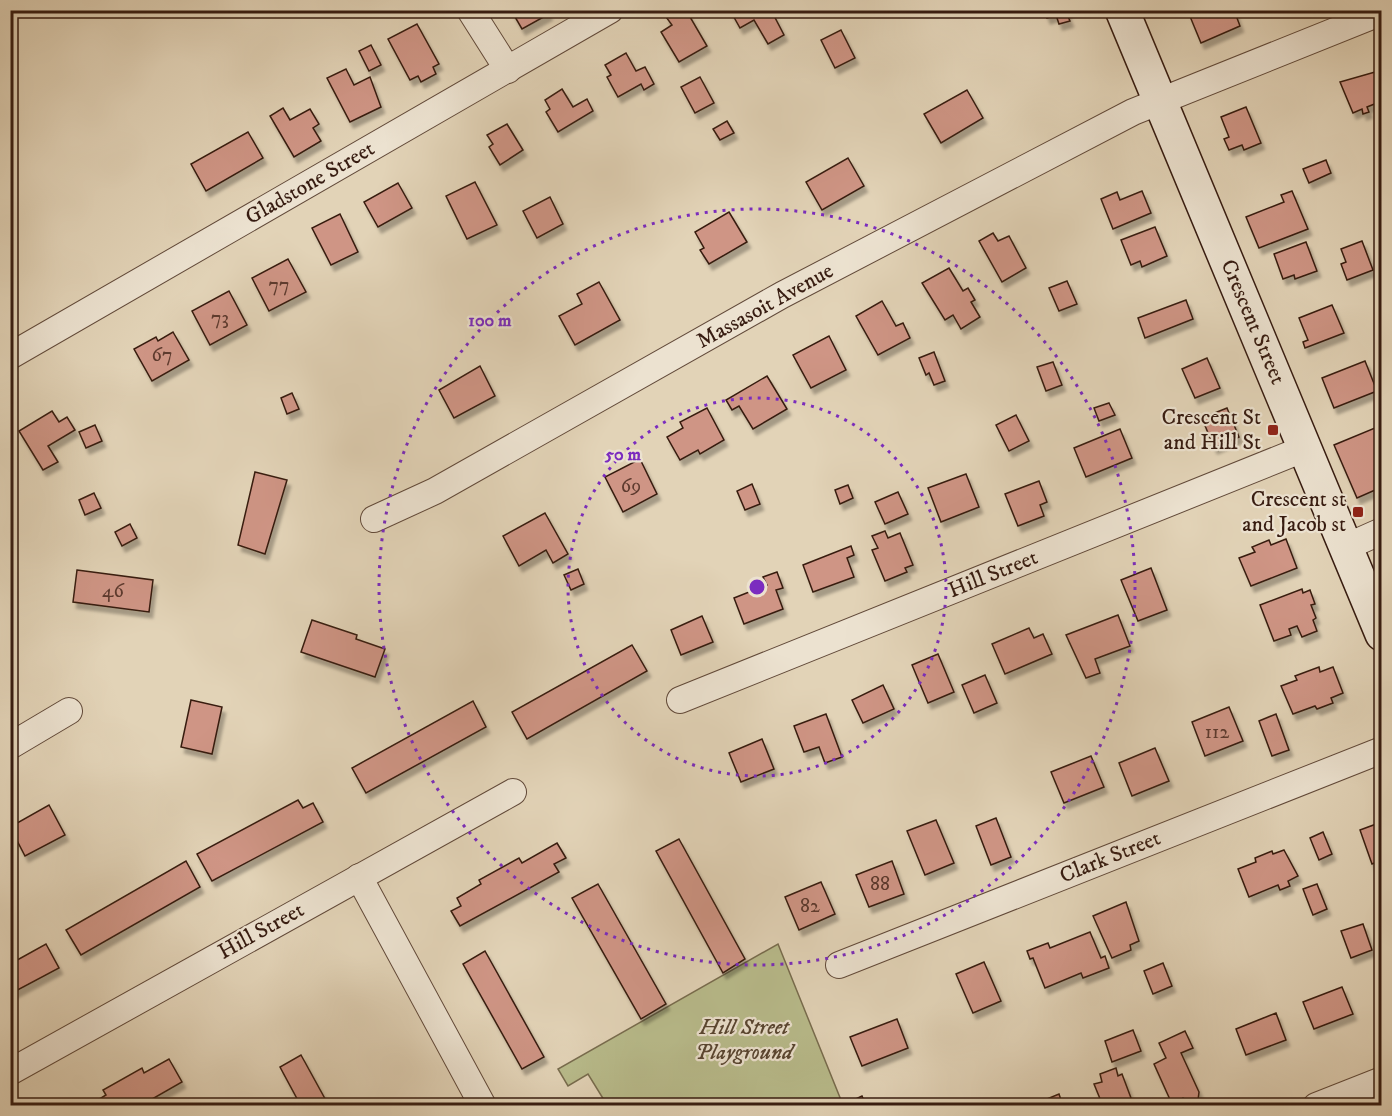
<svg xmlns="http://www.w3.org/2000/svg" width="1392" height="1116" font-family="'IM FELL DW Pica',serif">
  <style>
    .green { fill: #b8bb8b; stroke: #786c4e; stroke-width: 1.5 }
    .building { fill: #cf9585; stroke: #371c11; stroke-width: 1.5; filter: url(#shadow) }
    .lines { fill: none; stroke-linecap: round; stroke-linejoin: round }
    .minor-casing { stroke: #624a3a; stroke-width: 28 }
    .secondary-casing { stroke: #371c11; stroke-width: 36 }
    .minor { stroke: #ece2d0; stroke-width: 26 }
    .secondary { stroke: #ece2d0; stroke-width: 33 }
    .ring { fill: none; stroke: #7b2cbf; stroke-width: 3; stroke-dasharray: 3 6 }
    .poi-dot { fill: #8f2418; stroke: #ece2d0; stroke-width: 2 }
    .labels { text-anchor: middle; dominant-baseline: central; stroke-width: 4.5; stroke-linejoin: round; paint-order: stroke }
    .number-label { font-size: 20px; fill: #5d3a2e }
    .street-label { font-size: 22px; fill: #371c11; stroke: #ece2d0 }
    .poi-label { font-size: 22px; fill: #371c11; stroke: #ece2d0; text-anchor: end }
    .park-label { font-size: 22px; font-style: italic; fill: #574430; stroke: #ece2d0 }
    .centre { fill: #7b2cbf; stroke: #ece2d0; stroke-width: 3 }
    .ring-label { font-size: 18px; text-anchor: middle; font-weight: bold; fill: #7b2cbf; stroke: #ece2d0; stroke-width: 4.5; stroke-linejoin: round; paint-order: stroke }
  </style>
  <defs>
    <filter id="shadow"><feDropShadow dx="3.5" dy="6" stdDeviation="1.5" flood-color="#0004"/></filter>
  </defs>
  <rect width="100%" height="100%" fill="#e2d3b7"/>
  <filter id="stains"><feTurbulence type="fractalNoise" baseFrequency=".00333" numOctaves="4"/><feColorMatrix values="0 0 0 0 .2 0 0 0 0 .09 0 0 0 0 .02 0 0 0 .5 -.17"/></filter>
  <radialGradient id="worn" r=".72"><stop offset=".6" stop-color="#630" stop-opacity="0"/><stop offset="1" stop-color="#630" stop-opacity=".3"/></radialGradient>
  <!-- green -->
  <polygon class="green" points="778,944 843,1105 595,1105 604,1100 588,1074 568,1086 558,1069"/>
  <!-- building -->
  <g class="building">
    <polygon points="511,10 546,10 549,14 522,29"/>
    <polygon points="677,10 686,10 707,46 679,62 661,32 672,25 666,17"/>
    <polygon points="730,10 771,10 784,35 768,44 754,20 740,28"/>
    <polygon points="1044,10 1071,10 1066,12 1070,21 1059,24 1056,15 1047,18"/>
    <polygon points="1198,10 1234,10 1240,26 1201,43 1189,14"/>
    <polygon points="417,24 439,64 433,67 436,74 421,82 418,76 410,80 388,39"/>
    <polygon points="841,30 855,58 835,68 821,40"/>
    <polygon points="371,45 381,65 369,71 359,51"/>
    <polygon points="626,53 636,71 645,67 654,84 644,90 641,84 618,97 607,77 611,75 605,65"/>
    <polygon points="346,69 354,85 370,77 381,107 350,122 327,78"/>
    <polygon points="1382,70 1382,101 1367,107 1369,112 1363,114 1362,109 1353,113 1340,82"/>
    <polygon points="700,77 714,103 695,113 681,87"/>
    <polygon points="562,89 573,107 587,99 593,111 558,132 546,112 550,109 545,100"/>
    <polygon points="967,90 983,118 941,143 924,114"/>
    <polygon points="1246,107 1261,143 1244,150 1242,145 1229,150 1224,139 1229,137 1221,117"/>
    <polygon points="283,108 290,120 310,109 319,124 313,128 321,141 294,157 270,116"/>
    <polygon points="727,121 734,133 720,140 713,129"/>
    <polygon points="507,124 523,150 500,165 489,147 493,144 487,135"/>
    <polygon points="248,132 263,158 206,191 191,164"/>
    <polygon points="848,158 864,186 822,210 806,182"/>
    <polygon points="1326,160 1331,173 1309,183 1303,169"/>
    <polygon points="475,182 497,225 467,239 446,196"/>
    <polygon points="398,183 412,208 378,227 364,202"/>
    <polygon points="1142,191 1151,213 1113,229 1101,199 1117,192 1120,200"/>
    <polygon points="1292,191 1308,229 1259,248 1246,217 1284,202 1281,195"/>
    <polygon points="550,197 563,224 537,238 523,211"/>
    <polygon points="729,212 747,242 709,264 700,250 704,248 695,232"/>
    <polygon points="340,214 358,252 331,265 312,228"/>
    <polygon points="1155,227 1167,256 1142,267 1140,261 1131,265 1121,240"/>
    <polygon points="993,233 998,241 1009,236 1026,268 1002,282 979,241"/>
    <polygon points="1362,241 1373,270 1347,280 1341,264 1346,262 1341,249"/>
    <polygon points="1306,242 1317,271 1295,279 1294,275 1283,279 1274,254"/>
    <polygon points="288,259 306,292 269,311 252,278"/>
    <polygon points="949,268 963,291 968,288 975,300 971,302 980,317 961,329 953,315 945,320 922,283"/>
    <polygon points="1067,281 1077,304 1059,311 1049,288"/>
    <polygon points="599,282 620,320 575,345 559,316 582,304 577,294"/>
    <polygon points="229,291 247,325 210,345 192,311"/>
    <polygon points="1186,300 1193,319 1145,338 1138,318"/>
    <polygon points="882,301 896,326 903,323 910,338 878,355 856,316"/>
    <polygon points="1332,305 1344,333 1305,348 1303,342 1308,340 1299,318"/>
    <polygon points="173,332 189,360 152,381 134,349 156,337 158,341"/>
    <polygon points="829,336 846,370 811,388 793,355"/>
    <polygon points="934,352 945,381 934,385 929,373 926,375 919,358"/>
    <polygon points="1207,358 1220,388 1195,398 1182,369"/>
    <polygon points="1365,361 1377,391 1334,408 1322,378"/>
    <polygon points="1053,362 1062,385 1046,391 1037,367"/>
    <polygon points="480,366 495,396 454,418 439,390"/>
    <polygon points="767,376 787,409 753,429 739,406 732,410 726,400"/>
    <polygon points="292,393 299,409 287,414 281,398"/>
    <polygon points="1109,403 1115,415 1099,421 1094,408"/>
    <polygon points="707,408 724,440 700,454 698,450 680,460 667,437 683,428 680,422"/>
    <polygon points="1227,408 1239,437 1214,448 1202,418"/>
    <polygon points="52,411 59,422 67,417 75,430 48,446 58,462 43,470 19,431"/>
    <polygon points="1016,415 1029,441 1009,451 996,425"/>
    <polygon points="95,425 102,441 86,448 79,432"/>
    <polygon points="1382,425 1382,487 1357,498 1334,445"/>
    <polygon points="1120,429 1132,458 1086,477 1074,448"/>
    <polygon points="640,459 657,494 623,512 605,477"/>
    <polygon points="255,472 287,480 265,554 238,545"/>
    <polygon points="966,474 979,507 941,522 928,488"/>
    <polygon points="1039,481 1047,502 1040,505 1044,516 1018,526 1005,494"/>
    <polygon points="752,484 760,504 745,510 737,491"/>
    <polygon points="848,485 853,498 840,504 835,490"/>
    <polygon points="898,492 908,514 885,524 875,502"/>
    <polygon points="94,493 101,508 85,515 79,500"/>
    <polygon points="545,513 568,554 553,563 546,550 519,566 503,536"/>
    <polygon points="130,524 137,538 122,546 115,532"/>
    <polygon points="885,531 888,538 900,533 913,565 905,568 907,572 885,581 872,550 878,548 872,536"/>
    <polygon points="1286,539 1297,568 1251,586 1239,558 1255,552 1252,547 1269,540 1271,545"/>
    <polygon points="851,546 854,555 847,558 854,577 813,592 803,565"/>
    <polygon points="1151,568 1167,610 1138,621 1121,580"/>
    <polygon points="578,569 584,584 571,590 564,575"/>
    <polygon points="77,570 153,580 149,612 73,602"/>
    <polygon points="777,572 783,588 776,590 783,609 744,624 734,598 767,585 763,577"/>
    <polygon points="1302,589 1303,593 1310,590 1315,604 1311,605 1316,618 1313,620 1317,631 1302,637 1297,626 1289,629 1291,635 1274,641 1260,605"/>
    <polygon points="1118,615 1130,646 1095,659 1100,673 1086,678 1066,635"/>
    <polygon points="702,616 713,642 681,655 671,630"/>
    <polygon points="312,620 357,635 356,639 385,649 375,677 301,652"/>
    <polygon points="1029,628 1034,638 1043,634 1052,654 1005,674 992,644"/>
    <polygon points="632,645 647,671 527,739 512,712"/>
    <polygon points="938,654 954,692 928,703 912,665"/>
    <polygon points="1319,667 1320,672 1333,667 1343,693 1331,698 1333,703 1317,709 1315,706 1293,714 1281,686 1297,680 1295,676"/>
    <polygon points="985,675 997,703 974,713 962,685"/>
    <polygon points="883,685 894,709 863,723 852,700"/>
    <polygon points="191,700 222,707 212,754 181,747"/>
    <polygon points="473,701 486,727 366,793 352,768"/>
    <polygon points="1229,707 1243,741 1205,756 1192,722"/>
    <polygon points="826,714 842,757 825,763 819,747 804,752 794,726"/>
    <polygon points="1276,714 1289,750 1272,756 1259,721"/>
    <polygon points="762,739 774,769 741,782 729,753"/>
    <polygon points="1155,748 1169,781 1132,796 1119,763"/>
    <polygon points="1091,756 1104,787 1064,803 1051,772"/>
    <polygon points="298,800 303,808 313,803 323,822 212,881 197,854"/>
    <polygon points="49,805 65,835 25,856 10,827"/>
    <polygon points="996,818 1011,857 991,865 976,826"/>
    <polygon points="936,820 954,863 925,875 907,831"/>
    <polygon points="1379,823 1382,827 1382,860 1372,864 1360,830"/>
    <polygon points="1323,832 1332,854 1319,860 1310,838"/>
    <polygon points="679,839 745,959 723,973 656,851"/>
    <polygon points="557,843 566,858 554,864 559,872 460,926 451,911 461,906 457,898 481,884 479,880 519,858 522,863"/>
    <polygon points="1284,850 1298,876 1288,881 1290,886 1280,890 1278,885 1249,897 1238,869 1256,862 1255,858 1272,851 1273,854"/>
    <polygon points="186,861 200,887 81,955 66,930"/>
    <polygon points="892,861 904,894 869,907 856,875"/>
    <polygon points="821,882 835,914 799,930 785,897"/>
    <polygon points="598,884 666,1004 641,1019 572,898"/>
    <polygon points="1317,884 1327,909 1313,915 1303,889"/>
    <polygon points="1126,902 1139,941 1130,945 1131,950 1112,958 1093,916"/>
    <polygon points="1363,924 1372,950 1351,958 1341,931"/>
    <polygon points="1090,932 1101,958 1105,956 1109,968 1083,978 1081,973 1045,988 1033,958 1030,959 1027,951 1048,943 1050,948"/>
    <polygon points="46,944 59,968 10,994 10,964"/>
    <polygon points="485,951 544,1057 522,1069 463,964"/>
    <polygon points="984,962 1001,1001 973,1013 956,974"/>
    <polygon points="1163,963 1172,986 1153,994 1144,971"/>
    <polygon points="1342,987 1353,1014 1314,1029 1303,1002"/>
    <polygon points="1276,1013 1286,1040 1246,1055 1236,1029"/>
    <polygon points="897,1019 908,1048 862,1066 850,1037"/>
    <polygon points="1133,1030 1141,1051 1112,1062 1105,1041"/>
    <polygon points="1185,1031 1193,1048 1181,1053 1199,1092 1198,1100 1192,1103 1183,1098 1172,1104 1154,1064 1166,1058 1159,1043"/>
    <polygon points="301,1055 329,1106 301,1106 280,1067"/>
    <polygon points="169,1059 182,1082 140,1106 88,1106 106,1095 103,1090 142,1068 144,1073"/>
    <polygon points="1116,1068 1118,1076 1122,1074 1134,1106 1103,1106 1094,1084 1102,1082 1100,1074"/>
    <polygon points="1059,1094 1063,1106 1030,1106"/>
    <polygon points="862,1096 866,1106 851,1106 849,1102"/>
  </g>
  <g class="lines">
    <defs>
      <g id="minor">
        <polyline points="470,10 508,70"/>
        <polyline points="10,356 610,10"/>
        <polyline points="374,519 435,491 782,295 1133,112 1382,12"/>
        <polyline points="1346,547 1382,531"/>
        <polyline points="680,700 1306,448"/>
        <polyline points="10,746 69,711"/>
        <polyline points="359,877 483,1106"/>
        <polyline points="839,965 1382,750"/>
        <polyline points="10,1072 513,792"/>
        <polyline points="1316,1106 1382,1080"/>
      </g>
      <polyline id="secondary" points="1122,10 1382,634"/>
    </defs>
    <!-- minor casing -->
    <use href="#minor" class="minor-casing"/>
    <!-- secondary casing -->
    <use href="#secondary" class="secondary-casing"/>
    <!-- minor -->
    <use href="#minor" class="minor"/>
    <!-- secondary -->
    <use href="#secondary" class="secondary"/>
  </g>
  <!-- distance rings -->
  <g class="ring">
    <circle cx="757" cy="587" r="189"/>
    <circle cx="757" cy="587" r="378"/>
  </g>
  <!-- markers -->
  <g class="poi-dot">
    <rect x="1267" y="424" width="12" height="12" rx="3"/>
    <rect x="1352" y="506" width="12" height="12" rx="3"/>
  </g>
  <g class="labels">
    <!-- number labels -->
    <g class="number-label">
      <text x="279" y="285">77</text>
      <text x="220" y="318">73</text>
      <text x="162" y="355">67</text>
      <text x="631" y="486">69</text>
      <text x="113" y="591">46</text>
      <text x="1217" y="732">112</text>
      <text x="880" y="884">88</text>
      <text x="810" y="906">82</text>
    </g>
    <!-- street labels -->
    <g class="street-label">
      <text transform="translate(310 183) rotate(-30)">Gladstone Street</text>
      <text transform="translate(765 306) rotate(-29)">Massasoit Avenue</text>
      <text transform="translate(1253 322) rotate(67)">Crescent Street</text>
      <text transform="translate(993 574) rotate(-22)">Hill Street</text>
      <text transform="translate(1110 857) rotate(-22)">Clark Street</text>
      <text transform="translate(261 931) rotate(-29)">Hill Street</text>
    </g>
    <!-- poi labels -->
    <g class="poi-label">
      <text x="1261" y="417">Crescent St<tspan x="1261" dy="25">and Hill St</tspan></text>
      <text x="1346" y="499">Crescent st<tspan x="1346" dy="25">and Jacob st</tspan></text>
    </g>
    <!-- park labels -->
    <g class="park-label">
      <text x="744" y="1027">Hill Street<tspan x="744" dy="25">Playground</tspan></text>
    </g>
  </g>
  <circle cx="757" cy="587" r="9" class="centre"/>
  <g class="ring-label">
    <text x="490" y="326">100 m</text>
    <text x="623" y="460">50 m</text>
  </g>
  <!-- margin -->
  <rect width="1392" height="1116" fill="none" stroke="#e2d3b7" stroke-width="36"/>
  <rect x="12" y="12" width="1368" height="1092" fill="none" stroke="#371c11" stroke-width="3"/>
  <rect x="18" y="18" width="1356" height="1080" fill="none" stroke="#371c11" stroke-width="1.5"/>
  <rect width="100%" height="100%" filter="url(#stains)"/>
  <rect width="100%" height="100%" fill="url(#worn)"/>
</svg>
